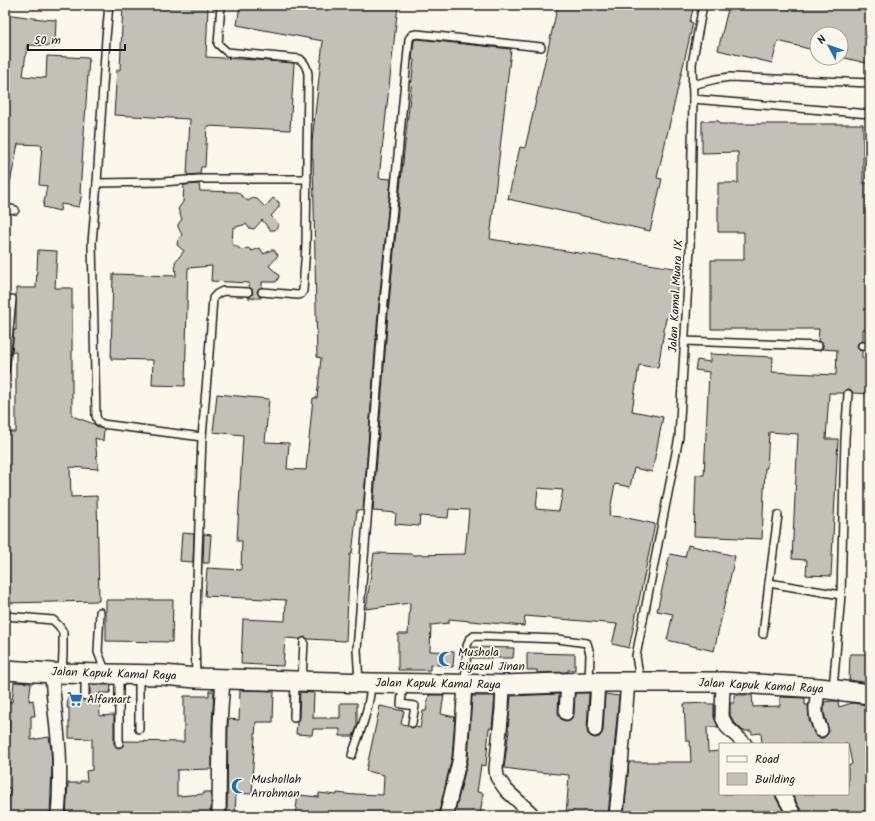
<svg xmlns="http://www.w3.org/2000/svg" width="875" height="821" font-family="Kalam,sans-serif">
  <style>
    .building { fill: #c3c0b8; stroke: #1c1c1c; fill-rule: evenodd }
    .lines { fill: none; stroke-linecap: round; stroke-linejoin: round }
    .lane-casing { stroke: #1c1c1c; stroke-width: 10 }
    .street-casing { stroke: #1c1c1c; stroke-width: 16 }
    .secondary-casing { stroke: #1c1c1c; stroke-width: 22 }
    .lane { stroke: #fbf7ec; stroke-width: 7 }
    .street { stroke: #fbf7ec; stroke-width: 13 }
    .secondary { stroke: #fbf7ec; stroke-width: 19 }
    .labels { text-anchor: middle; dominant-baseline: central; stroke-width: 3.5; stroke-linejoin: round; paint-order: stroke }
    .street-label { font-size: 12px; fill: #1c1c1c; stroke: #fbf7ec }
    .poi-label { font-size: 12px; fill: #1c1c1c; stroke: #fbf7ec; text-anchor: start }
  </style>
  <rect width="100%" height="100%" fill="#fbf7ec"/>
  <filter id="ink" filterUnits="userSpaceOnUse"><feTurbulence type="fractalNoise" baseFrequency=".025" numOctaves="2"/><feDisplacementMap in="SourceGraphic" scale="8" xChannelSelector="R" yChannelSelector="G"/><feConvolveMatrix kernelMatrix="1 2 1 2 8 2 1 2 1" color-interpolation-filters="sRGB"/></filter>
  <g filter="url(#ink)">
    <!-- building -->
    <g class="building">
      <polygon points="123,5 208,6 206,57 256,60 294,63 290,130 207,126 205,167 201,167 200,174 187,175 190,119 114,115 117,70 120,70"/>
      <polygon points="240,5 398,5 379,178 391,179 378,313 363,511 357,510 352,554 350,554 346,641 308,639 305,637 300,639 285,638 283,666 241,664 243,619 285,621 286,600 205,596 207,568 241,570 242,541 237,541 243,435 213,432 217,394 269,399 265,442 289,443 287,469 306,470 313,398 317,398 321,358 317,357 313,158 312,158 312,142 323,41 237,25"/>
      <polygon points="558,5 694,5 690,22 693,23 657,178 662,179 650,231 508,199 520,147 525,148"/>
      <polygon points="729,5 870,5 870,64 841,57 841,34 817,34 817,51 778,41 772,63 718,50"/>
      <polygon points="5,14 41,19 56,20 55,46 27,45 23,76 46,78 47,56 89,58 80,193 82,193 79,207 61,204 60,211 43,207 47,186 39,185 42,145 18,144 10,183 5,183 5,86 6,70 5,70"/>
      <path d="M417 39 511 49 490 239 680 269 672 319 666 318 658 368 639 365 632 411 663 417 652 472 634 468 630 487 615 484 609 516 623 517 655 524 629 648 612 644 617 624 525 616 524 626 449 619V623L431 625 430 651 454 652 453 667 430 664V670H398V634H408L410 603 366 609 374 553 412 554V555L465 554 469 510 449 509 448 518 420 516 419 526 395 524 396 513 373 511 388 313 401 180 414 60 412 59 414 41 415 40ZM538 488 563 490 559 511 536 509Z"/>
      <polygon points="702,121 719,121 719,124 863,124 863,183 868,183 868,260 870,260 870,329 863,329 863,341 858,343 857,346 859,350 862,351 862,358 870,358 870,394 853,393 851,390 848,389 845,390 843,393 829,393 826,439 838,439 831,576 806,575 807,560 792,559 798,434 769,432 767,468 765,468 762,539 694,536 696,475 704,475 709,372 695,370 697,360 710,362 710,354 773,357 772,372 836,375 837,350 822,349 823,347 823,344 818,341 819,329 711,329 711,260 744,260 744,232 718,232 718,183 738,183 738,152 702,153"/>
      <polygon points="199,184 200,191 237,192 248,201 253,198 257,199 265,207 273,198 279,202 279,207 271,216 278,223 278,226 275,230 270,230 262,220 254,229 249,228 246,224 233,228 232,244 242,250 248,248 252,251 260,248 264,254 271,250 274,250 278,255 276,258 269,266 278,274 279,277 276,282 262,282 262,287 258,289 257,292 259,296 261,297 261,298 248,298 252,295 253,293 252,289 249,287 249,283 211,281 212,266 188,268 185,386 152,385 153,360 111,359 113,274 176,276 175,262 184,251 177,245 178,240 182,235 178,227 178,225 179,223 182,219 178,209 183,202 184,185"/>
      <polygon points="38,250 57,251 55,288 72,288 72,416 94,424 99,428 104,429 103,441 95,438 98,469 70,467 71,497 97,496 99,601 5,603 5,432 16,432 16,352 12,352 14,330 16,330 16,288 36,288"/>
      <polygon points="182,533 194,534 193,562 180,561"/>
      <polygon points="204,534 211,535 209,563 203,563"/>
      <polygon points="688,545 735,556 714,651 667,640 673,614 657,611 670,554 685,557"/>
      <polygon points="106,600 173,600 172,642 106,641"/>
      <polygon points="473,647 514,648 513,658 472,658"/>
      <polygon points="527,653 575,654 575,670 568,670 568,672 537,673 537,670 527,670"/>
      <polygon points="850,654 870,654 870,683 849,680"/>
      <polygon points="14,682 31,683 29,701 33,700 35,716 31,716 31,740 49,737 51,750 52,767 50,816 7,816 10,788 5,787 5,770 7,770 7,740 9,740 9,718 8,718 7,702 12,702"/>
      <polygon points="90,685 111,685 110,693 99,693 100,716 114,715 114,743 116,747 119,748 123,746 124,741 184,742 184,696 209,696 209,691 214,691 212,725 212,769 177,770 177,796 204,794 204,792 211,792 211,816 196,816 196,811 176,813 176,816 66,816 68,783 80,783 80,781 87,781 86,771 92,770 92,739 69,738 69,708 67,708 68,697 80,697 83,700 87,700 90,696"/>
      <polygon points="240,690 274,691 273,722 256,722 252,780 253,780 252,794 236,793 235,816 227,816 228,719 239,720"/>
      <polygon points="300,692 314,693 313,718 340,718 340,703 357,703 357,727 353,736 340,736 340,729 313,729 312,735 296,734 297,722 299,718"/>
      <polygon points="575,693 589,693 587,730 588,734 590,736 595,738 599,737 601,735 603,731 605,694 619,696 608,816 566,816 569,775 527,771 504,768 509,730 508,729 511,696 559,694 558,712 559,716 562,720 566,721 570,720 573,717 574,714"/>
      <polygon points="429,695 444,695 441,714 455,717 452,757 438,816 295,816 298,795 319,797 319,793 337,795 337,793 354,795 354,794 383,795 384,775 366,771 380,706 404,711 401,724 408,725 411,728 415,727 420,728 423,711 426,711"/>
      <polygon points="734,695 752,695 753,707 780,706 780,697 805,698 805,705 808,705 809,720 814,733 816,736 820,738 823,738 827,735 829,731 824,713 824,702 832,701 838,701 839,707 852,703 869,705 870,709 870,816 804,816 802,811 799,807 792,794 848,794 848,766 852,764 848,744 762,744 761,733 752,734 751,731 743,731 734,722 730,715 730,703 734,703"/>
      <polygon points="472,696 495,696 492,728 489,728 486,766 481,765 477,792 483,793 480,816 454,816 468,759"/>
      <polygon points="706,703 706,704 714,704 714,717 718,727 707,727 708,752 720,751 720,794 775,794 776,798 786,816 728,816 728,811 697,814 697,816 624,816 629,762 691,762 690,741 686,741 684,704"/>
    </g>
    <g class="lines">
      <defs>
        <g id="lane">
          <polyline points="109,5 106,38 97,183 92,243 96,416 98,421 102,424 202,437"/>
          <path d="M221 5 218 44 227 52 300 59C305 63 307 67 308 74L306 245 303 291 301 294 298 295 262 292"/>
          <polyline points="692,85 716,79 730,77 870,83"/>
          <polyline points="693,99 870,114"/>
          <polyline points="97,183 163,182 199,179 307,179"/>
          <polyline points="5,208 15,210"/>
          <polyline points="684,341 818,346"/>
          <polyline points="862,346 870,347"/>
          <polyline points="5,371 12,299"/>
          <polyline points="769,583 841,595"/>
          <polyline points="100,612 98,652 103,665 104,674"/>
          <polyline points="5,616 53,620 59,626 63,632 63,653 62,673"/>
          <polyline points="763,634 769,583 778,515"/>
          <polyline points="119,674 119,743"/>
          <polyline points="196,677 195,639 202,437 209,354 213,298 217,294 223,291 248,292"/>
          <polyline points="302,680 304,642"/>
          <polyline points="640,681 636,656 679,437 690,248 693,99 692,64 703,5"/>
          <polyline points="359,682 357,650 383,313 409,39 412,35 417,34 541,47"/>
          <polyline points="465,684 467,646 469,640 474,636 558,639 587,643 590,654 589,682"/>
          <polyline points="403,685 401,704 415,706 412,723"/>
          <polyline points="833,689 841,595 845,438 848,394"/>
          <polyline points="85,696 85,675"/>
          <polyline points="294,718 295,682"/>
          <polyline points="139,729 139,675"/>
          <path d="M352 755C360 732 370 708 371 683"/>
        </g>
        <g id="street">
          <path d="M52 673C53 699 57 724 59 750 60 772 60 794 58 816"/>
          <polyline points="723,682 722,717 727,727 745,744"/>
          <polyline points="503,685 502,709 496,769 497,777 506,790 531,813"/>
          <path d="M819 688C815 706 814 713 821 730"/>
          <polyline points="566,713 568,682"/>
          <polyline points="595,730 598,682"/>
          <polyline points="783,794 792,811 796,816"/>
          <polyline points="219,816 220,725 223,678"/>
          <polyline points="446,816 460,758 465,685"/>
          <polyline points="616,816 620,777 628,682"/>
        </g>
        <polyline id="secondary" points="5,670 52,673 163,675 196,678 295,681 371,683 503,685 589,682 723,682 819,688 870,694"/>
      </defs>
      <!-- lane casing -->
      <use href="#lane" class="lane-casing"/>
      <!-- street casing -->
      <use href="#street" class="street-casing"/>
      <!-- secondary casing -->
      <use href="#secondary" class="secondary-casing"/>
      <!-- lane -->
      <use href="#lane" class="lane"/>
      <!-- street -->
      <use href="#street" class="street"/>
      <!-- secondary -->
      <use href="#secondary" class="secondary"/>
    </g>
  </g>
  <!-- icons -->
  <defs>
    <symbol id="mosque-bare" viewBox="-9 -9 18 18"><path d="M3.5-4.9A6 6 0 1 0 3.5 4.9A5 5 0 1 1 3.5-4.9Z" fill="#1f6fb2" stroke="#fbf7ec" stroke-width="2.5" paint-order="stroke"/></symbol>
    <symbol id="supermarket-bare" viewBox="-9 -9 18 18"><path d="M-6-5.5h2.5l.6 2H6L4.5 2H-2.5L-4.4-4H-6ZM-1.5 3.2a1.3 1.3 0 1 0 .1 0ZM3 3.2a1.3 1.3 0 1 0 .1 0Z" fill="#1f6fb2" stroke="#fbf7ec" stroke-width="2.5" paint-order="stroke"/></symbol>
  </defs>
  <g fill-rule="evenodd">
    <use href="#mosque-bare" x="435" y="648" width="22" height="22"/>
    <use href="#supermarket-bare" x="64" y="688" width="22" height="22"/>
    <use href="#mosque-bare" x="228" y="775" width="22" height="22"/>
  </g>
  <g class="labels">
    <!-- street labels -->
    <g class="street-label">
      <text transform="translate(676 296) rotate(-87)">Jalan Kamal Muara IX</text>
      <text transform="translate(114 674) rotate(2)">Jalan Kapuk Kamal Raya</text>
      <text transform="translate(438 684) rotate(1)">Jalan Kapuk Kamal Raya</text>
      <text transform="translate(761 686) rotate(3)">Jalan Kapuk Kamal Raya</text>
    </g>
    <!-- poi labels -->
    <g class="poi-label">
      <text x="458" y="652">Mushola<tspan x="458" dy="14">Riyazul Jinan</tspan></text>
      <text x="87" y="699">Alfamart</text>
      <text x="251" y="779">Mushollah<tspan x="251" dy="14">Arrohman</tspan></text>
    </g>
  </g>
  <!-- margin -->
  <rect width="875" height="821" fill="none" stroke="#fbf7ec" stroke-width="20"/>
  <rect x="10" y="10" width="855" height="801" fill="none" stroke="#1c1c1c" stroke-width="1.5" filter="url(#ink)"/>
  <!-- legend -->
  <rect x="719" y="743" width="130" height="52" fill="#fbf7ec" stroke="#a29f99"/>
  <rect x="727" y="756" width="20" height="6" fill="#fbf7ec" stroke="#a29f99"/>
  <text x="755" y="763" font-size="12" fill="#1c1c1c">Road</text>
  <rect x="727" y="773" width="20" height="12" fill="#c3c0b8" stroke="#a29f99"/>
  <text x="755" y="783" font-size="12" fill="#1c1c1c">Building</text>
  <!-- north arrow -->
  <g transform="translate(829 46) rotate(311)"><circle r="19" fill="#fbf7ec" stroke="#a29f99"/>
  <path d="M0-3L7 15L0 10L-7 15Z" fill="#1f6fb2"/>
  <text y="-6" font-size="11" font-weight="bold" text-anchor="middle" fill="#1c1c1c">N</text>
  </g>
  <!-- scale -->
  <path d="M28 44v6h97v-6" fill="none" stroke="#1c1c1c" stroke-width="2"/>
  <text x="34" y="44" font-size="12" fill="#1c1c1c" stroke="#fbf7ec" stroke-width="3" paint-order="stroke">50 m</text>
</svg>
